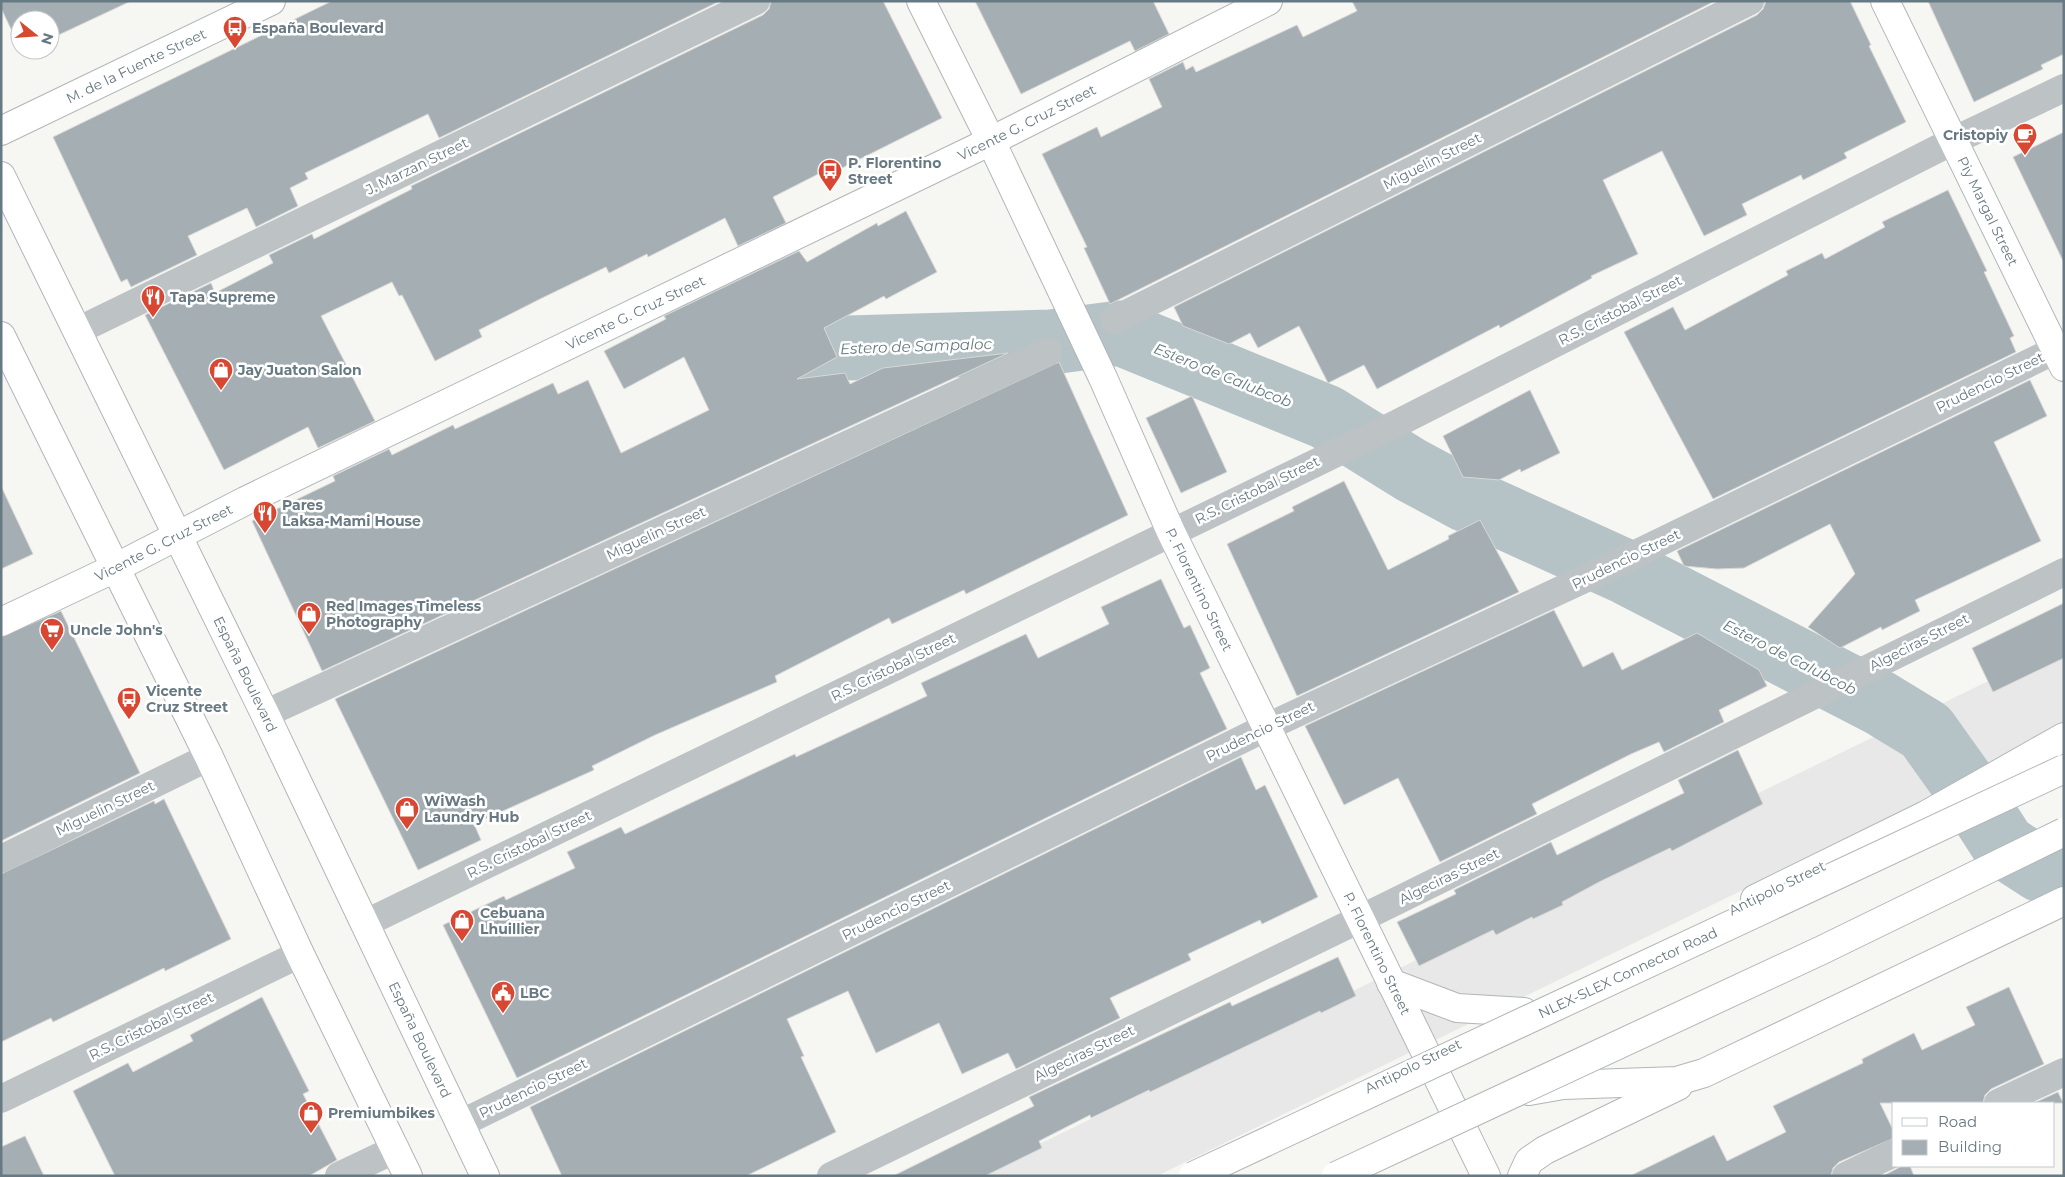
<svg xmlns="http://www.w3.org/2000/svg" width="2065" height="1177" font-family="Montserrat,sans-serif">
  <style>
    .built { fill: #e7e8e7 }
    .lines { fill: none; stroke-linecap: round; stroke-linejoin: round }
    .river { stroke: #b6c3c6; stroke-width: 65 }
    .building { fill: #a5aeb2; stroke: #d8d8d6 }
    .secondary-casing { stroke: #b0b6ba; stroke-width: 30 }
    .primary-casing { stroke: #afb5b8; stroke-width: 30 }
    .highway-casing { stroke: #b1b6b8; stroke-width: 30 }
    .street { stroke: #bdc2c5; stroke-width: 28 }
    .secondary { stroke: #fff; stroke-width: 28 }
    .primary { stroke: #fff; stroke-width: 28 }
    .highway { stroke: #fff; stroke-width: 28 }
    .highway-bridge-casing { stroke: #b1b6b8; stroke-width: 30; stroke-linecap: butt }
    .highway-bridge { stroke: #fff; stroke-width: 28 }
    .labels { text-anchor: middle; dominant-baseline: central; stroke-width: 5; stroke-linejoin: round; paint-order: stroke }
    .poi-label { font-size: 14px; font-weight: bold; fill: #677982; stroke: #fff; text-anchor: start }
    .street-label { font-size: 14px; fill: #677982; stroke: #fff }
    .water-label { font-size: 15px; font-style: italic; fill: #637a7f; stroke: #fff }
  </style>
  <rect width="100%" height="100%" fill="#f6f6f3"/>
  <!-- built -->
  <polygon class="built" points="2064,644 2064,733 1157,1176 974,1176"/>
  <g class="lines">
    <!-- river -->
    <polyline class="river" points="743,351 1051,342 1120,333 1326,417 1411,470 1467,500 1628,573 1880,703 1926,731 1968,790 2004,846 2041,870 2064,873"/>
  </g>
  <!-- building -->
  <g class="building">
    <polygon points="1,1 131,1 50,39 50,20 20,20 20,48 1,8"/>
    <polygon points="332,1 720,1 439,138 428,114 305,173 308,179 290,188 298,206 256,227 247,208 188,236 197,255 131,287 127,279 121,282 53,137"/>
    <polygon points="771,1 883,1 942,118 832,173 830,168 773,197 786,223 738,246 725,218 648,257 647,254 609,273 606,267 540,299 479,330 482,337 435,361 402,295 399,296 392,282 321,316 375,421 318,448 308,427 224,470 145,315 211,283 215,293 273,263 269,255 312,234 314,239 412,189 411,186 763,15 769,9"/>
    <polygon points="975,1 1153,1 1169,34 1135,51 1130,41 1021,94"/>
    <polygon points="1352,1 1715,1 1110,304 1084,248 1087,247 1042,154 1097,127 1101,137 1162,107 1149,79 1183,62 1186,70 1193,66 1196,72 1297,25 1303,37 1357,11"/>
    <polygon points="1766,1 1850,1 1871,45 1869,46 1906,122 1844,153 1847,158 1803,180 1801,175 1742,204 1747,215 1704,236 1662,151 1603,180 1638,254 1591,276 1592,278 1500,328 1499,325 1377,389 1364,365 1328,383 1299,326 1258,348 1250,333 1229,344 1183,326 1174,307 1757,15 1763,9"/>
    <polygon points="1928,1 2064,1 2064,54 2041,65 2043,69 1974,102"/>
    <polygon points="2064,132 2064,263 2013,157"/>
    <polygon points="1948,190 1987,271 1984,272 2014,336 2010,338 2016,352 1713,499 1624,332 1673,307 1685,330 1788,275 1786,271 1822,253 1825,259 1885,227 1882,222"/>
    <polygon points="906,211 937,272 886,299 884,296 824,328 837,357 797,379 845,373 850,384 883,368 1008,353 322,671 252,521 335,481 333,476 389,449 392,455 453,425 455,429 553,383 558,394 588,380 621,453 709,410 684,357 624,389 604,351 666,319 664,316 799,251 807,262 877,223 878,226"/>
    <polygon points="1059,362 1128,515 966,594 964,590 892,624 889,618 775,676 777,682 655,735 592,766 594,770 474,824 481,840 418,870 335,699"/>
    <polygon points="2030,380 2047,416 1994,442 2041,541 1915,600 1920,611 1882,630 1881,627 1840,648 1808,627 1855,574 1830,524 1744,568 1717,569 1684,566 1677,551"/>
    <polygon points="1530,390 1560,453 1521,472 1520,469 1499,480 1463,477 1443,436"/>
    <polygon points="1192,396 1227,472 1181,493 1146,418"/>
    <polygon points="1344,481 1388,570 1449,539 1448,536 1480,520 1519,592 1297,696 1227,544 1294,511 1292,507"/>
    <polygon points="1,486 33,554 1,569"/>
    <polygon points="1161,579 1184,628 1190,625 1210,668 1200,673 1227,729 517,1078 443,925 504,896 506,900 575,868 567,852 621,827 625,834 795,754 796,757 927,696 921,683 1026,634 1038,658 1109,624 1101,607"/>
    <polygon points="2064,603 2064,658 1993,692 1972,648"/>
    <polygon points="1554,610 1583,667 1613,652 1622,670 1697,633 1759,670 1767,686 1719,710 1724,722 1664,752 1659,742 1631,754 1532,804 1537,814 1440,862 1398,778 1344,805 1305,726"/>
    <polygon points="61,611 140,773 1,841 1,637"/>
    <polygon points="1738,750 1763,804 1672,851 1670,848 1601,881 1562,902 1563,905 1533,919 1532,917 1496,935 1493,930 1419,966 1397,922 1456,894 1454,890 1551,842 1557,855 1684,793 1678,780"/>
    <polygon points="1241,757 1256,790 1265,785 1318,897 1262,924 1260,920 1188,954 1191,960 1110,998 1120,1018 1016,1069 1008,1053 962,1074 939,1023 876,1053 848,991 787,1019 804,1056 801,1057 836,1132 746,1176 562,1176 530,1107"/>
    <polygon points="164,799 231,939 165,971 164,968 53,1022 51,1018 1,1042 1,874 154,801 155,804"/>
    <polygon points="1338,957 1356,996 1321,1013 1320,1011 1150,1092 1149,1090 1091,1118 1090,1115 1039,1141 1042,1148 985,1176 893,1176 1034,1106 1029,1097 1230,1002 1232,1006"/>
    <polygon points="2009,987 2044,1064 1991,1089 1985,1095 1983,1103 1880,1103 1894,1132 1894,1138 1839,1162 1833,1168 1831,1176 1630,1176 1714,1135 1727,1161 1786,1132 1773,1106 1863,1063 1862,1059 1914,1033 1922,1050 1975,1025 1966,1007"/>
    <polygon points="262,997 309,1091 303,1094 337,1160 309,1176 115,1176 73,1091 128,1063 133,1072 193,1041 190,1035"/>
    <polygon points="2058,1092 2063,1103 2034,1103"/>
    <polygon points="25,1136 44,1176 1,1176 1,1147"/>
    <polygon points="1902,1166 1910,1166 1914,1176 1883,1176"/>
  </g>
  <g class="lines">
    <defs>
      <g id="secondary">
        <path id="s1" d="M921 1 991 141 1103 378 1171 532 1486 1176"/>
        <path id="s2" d="M1885 1 2064 367"/>
        <path id="s3" d="M1 131 271 1"/>
        <path id="s4" d="M1 622 115 568 245 501 991 141 1268 1"/>
        <polyline points="1755,899 1926,815 2064,737"/>
        <polyline points="1391,983 1457,1008 1524,1012"/>
      </g>
      <g id="primary">
        <path id="s5" d="M1 176 265 714 485 1176"/>
        <polyline points="1,336 209,757 300,954 408,1176"/>
      </g>
      <g id="highway">
        <polyline points="1529,1091 1563,1085 1677,1081 1704,1073 2064,901"/>
        <polyline points="1522,1176 1529,1161 1545,1150 1678,1086"/>
      </g>
    </defs>
    <!-- secondary casing -->
    <use href="#secondary" class="secondary-casing"/>
    <!-- primary casing -->
    <use href="#primary" class="primary-casing"/>
    <!-- highway casing -->
    <use href="#highway" class="highway-casing"/>
    <!-- street -->
    <g class="street">
      <polyline points="1114,320 1750,1"/>
      <polyline points="77,331 756,1"/>
      <polyline points="265,714 1048,352"/>
      <polyline points="1,859 209,757"/>
      <polyline points="366,923 1392,426 1953,141 2064,88"/>
      <polyline points="1,1099 300,954"/>
      <polyline points="1998,1103 2064,1072"/>
      <polyline points="460,1124 1267,727 1580,581 2064,346"/>
      <polyline points="339,1176 396,1149"/>
      <polyline points="831,1176 1360,919 2064,572"/>
      <polyline points="1846,1176 1894,1153"/>
    </g>
    <!-- secondary -->
    <use href="#secondary" class="secondary"/>
    <!-- primary -->
    <use href="#primary" class="primary"/>
    <!-- highway -->
    <use href="#highway" class="highway"/>
    <defs>
      <g id="highway-bridge">
        <path id="s6" d="M1193 1176 2064 769"/>
        <polyline points="1336,1176 1822,950 2064,832"/>
      </g>
    </defs>
    <!-- highway-bridge casing -->
    <use href="#highway-bridge" class="highway-bridge-casing"/>
    <!-- highway-bridge -->
    <use href="#highway-bridge" class="highway-bridge"/>
  </g>
  <!-- icons -->
  <defs>
    <symbol id="bus-pin" viewBox="-11 -11 22 30"><path d="M0 17L-7.5 6A9.5 9.5 0 1 1 7.5 6Z" fill="#d84732" stroke="#fff"/><path d="M-5-6H5V4H4V6H2V4H-2V6H-4V4H-5ZM-3.5-4V0h7V-4ZM-3.5 1.2v1.5H-2V1.2ZM2 1.2v1.5H3.5V1.2Z" fill="#fff"/></symbol>
    <symbol id="cafe-pin" viewBox="-11 -11 22 30"><path d="M0 17L-7.5 6A9.5 9.5 0 1 1 7.5 6Z" fill="#d84732" stroke="#fff"/><path d="M-5.5-4.5H6V0H3Q3 3.5 0 3.5H-2.5Q-5.5 3.5-5.5 0ZM3-3.2v2h1.7v-2ZM-6 4.5H4V6H-6Z" fill="#fff"/></symbol>
    <symbol id="restaurant-pin" viewBox="-11 -11 22 30"><path d="M0 17L-7.5 6A9.5 9.5 0 1 1 7.5 6Z" fill="#d84732" stroke="#fff"/><path d="M-5-6h1v4h1v-4h1v4h1v-4h1v5L-1.5 .5V6h-2V.5L-5-1ZM5-6V6H3V1.5H1.5Q1.5-4 5-6Z" fill="#fff"/></symbol>
    <symbol id="shop-pin" viewBox="-11 -11 22 30"><path d="M0 17L-7.5 6A9.5 9.5 0 1 1 7.5 6Z" fill="#d84732" stroke="#fff"/><path d="M-5-2.5h2.3a2.7 3.5 0 0 1 5.4 0H5L5.5 6h-11ZM-1.5-2.5h3a1.5 2.3 0 0 0-3 0Z" fill="#fff"/></symbol>
    <symbol id="supermarket-pin" viewBox="-11 -11 22 30"><path d="M0 17L-7.5 6A9.5 9.5 0 1 1 7.5 6Z" fill="#d84732" stroke="#fff"/><path d="M-6-5.5h2.5l.6 2H6L4.5 2H-2.5L-4.4-4H-6ZM-1.5 3.2a1.3 1.3 0 1 0 .1 0ZM3 3.2a1.3 1.3 0 1 0 .1 0Z" fill="#fff"/></symbol>
    <symbol id="civic-pin" viewBox="-11 -11 22 30"><path d="M0 17L-7.5 6A9.5 9.5 0 1 1 7.5 6Z" fill="#d84732" stroke="#fff"/><path d="M-.6-6.5H3V-4.5H.6V-3L4-1V1h2V6H-6V1h2V-1L-.6-3ZM-1.2 2.5V6h2.4V2.5Z" fill="#fff"/></symbol>
  </defs>
  <g fill-rule="evenodd">
    <use href="#bus-pin" x="221" y="14" width="28" height="38"/>
    <use href="#cafe-pin" x="2011" y="121" width="28" height="38"/>
    <use href="#bus-pin" x="816" y="157" width="28" height="38"/>
    <use href="#restaurant-pin" x="139" y="283" width="28" height="38"/>
    <use href="#shop-pin" x="207" y="356" width="28" height="38"/>
    <use href="#restaurant-pin" x="251" y="499" width="28" height="38"/>
    <use href="#shop-pin" x="295" y="600" width="28" height="38"/>
    <use href="#supermarket-pin" x="38" y="616" width="28" height="38"/>
    <use href="#bus-pin" x="115" y="685" width="28" height="38"/>
    <use href="#shop-pin" x="393" y="795" width="28" height="38"/>
    <use href="#shop-pin" x="448" y="907" width="28" height="38"/>
    <use href="#civic-pin" x="489" y="979" width="28" height="38"/>
    <use href="#shop-pin" x="297" y="1099" width="28" height="38"/>
  </g>
  <g class="labels">
    <!-- poi labels -->
    <g class="poi-label">
      <text x="252" y="28">España Boulevard</text>
      <text x="2008" y="135" text-anchor="end">Cristopiy</text>
      <text x="848" y="163">P. Florentino<tspan x="848" dy="16">Street</tspan></text>
      <text x="170" y="297">Tapa Supreme</text>
      <text x="238" y="370">Jay Juaton Salon</text>
      <text x="282" y="505">Pares<tspan x="282" dy="16">Laksa-Mami House</tspan></text>
      <text x="326" y="606">Red Images Timeless<tspan x="326" dy="16">Photography</tspan></text>
      <text x="70" y="630">Uncle John's</text>
      <text x="146" y="691">Vicente<tspan x="146" dy="16">Cruz Street</tspan></text>
      <text x="424" y="801">WiWash<tspan x="424" dy="16">Laundry Hub</tspan></text>
      <text x="480" y="913">Cebuana<tspan x="480" dy="16">Lhuillier</tspan></text>
      <text x="520" y="993">LBC</text>
      <text x="328" y="1113">Premiumbikes</text>
    </g>
    <!-- street labels -->
    <g class="street-label">
      <text stroke="none"><textPath href="#s3" startOffset="150">M. de la Fuente Street</textPath></text>
      <text stroke="none"><textPath href="#s4" startOffset="1141">Vicente G. Cruz Street</textPath></text>
      <text transform="translate(1432 161) rotate(-27)">Miguelin Street</text>
      <text transform="translate(417 166) rotate(-26)">J. Marzan Street</text>
      <text stroke="none"><textPath href="#s2" startOffset="234">Piy Margal Street</textPath></text>
      <text transform="translate(1620 310) rotate(-27)">R.S. Cristobal Street</text>
      <text stroke="none"><textPath href="#s4" startOffset="706">Vicente G. Cruz Street</textPath></text>
      <text transform="translate(1990 382) rotate(-26)">Prudencio Street</text>
      <text transform="translate(1257 490) rotate(-26)">R.S. Cristobal Street</text>
      <text transform="translate(656 533) rotate(-25)">Miguelin Street</text>
      <text stroke="none"><textPath href="#s4" startOffset="181">Vicente G. Cruz Street</textPath></text>
      <text transform="translate(1626 559) rotate(-26)">Prudencio Street</text>
      <text stroke="none"><textPath href="#s1" startOffset="651">P. Florentino Street</textPath></text>
      <text transform="translate(1919 642) rotate(-27)">Algeciras Street</text>
      <text transform="translate(893 667) rotate(-26)">R.S. Cristobal Street</text>
      <text stroke="none"><textPath href="#s5" startOffset="555">España Boulevard</textPath></text>
      <text transform="translate(1260 731) rotate(-26)">Prudencio Street</text>
      <text transform="translate(105 808) rotate(-26)">Miguelin Street</text>
      <text transform="translate(529 844) rotate(-26)">R.S. Cristobal Street</text>
      <text transform="translate(1449 876) rotate(-26)">Algeciras Street</text>
      <text transform="translate(1777 888) rotate(-26)">Antipolo Street</text>
      <text transform="translate(896 910) rotate(-26)">Prudencio Street</text>
      <text stroke="none"><textPath href="#s1" startOffset="1056">P. Florentino Street</textPath></text>
      <text stroke="none"><textPath href="#s6" startOffset="480">NLEX-SLEX Connector Road</textPath></text>
      <text transform="translate(151 1026) rotate(-26)">R.S. Cristobal Street</text>
      <text stroke="none"><textPath href="#s5" startOffset="960">España Boulevard</textPath></text>
      <text transform="translate(1084 1053) rotate(-26)">Algeciras Street</text>
      <text transform="translate(1413 1066) rotate(-26)">Antipolo Street</text>
      <text transform="translate(533 1088) rotate(-26)">Prudencio Street</text>
    </g>
    <!-- water labels -->
    <g class="water-label">
      <text transform="translate(916 346) rotate(-2)">Estero de Sampaloc</text>
      <text transform="translate(1223 375) rotate(22)">Estero de Calubcob</text>
      <text transform="translate(1790 657) rotate(27)">Estero de Calubcob</text>
    </g>
  </g>
  <!-- border -->
  <rect width="2065" height="1177" fill="none" stroke="#677982" stroke-width="5"/>
  <!-- legend -->
  <rect x="1892" y="1102" width="162" height="65" fill="#ffffff" stroke="#c2c9cd"/>
  <rect x="1902" y="1118" width="25" height="8" fill="#ffffff" stroke="#c2c9cd"/>
  <text x="1938" y="1127" font-size="15" fill="#677982">Road</text>
  <rect x="1902" y="1140" width="25" height="15" fill="#a5aeb2" stroke="#c2c9cd"/>
  <text x="1938" y="1152" font-size="15" fill="#677982">Building</text>
  <!-- north arrow -->
  <g transform="translate(35 35) rotate(107)"><circle r="24" fill="#ffffff" stroke="#c2c9cd"/>
  <path d="M0-4L9 19L0 12L-9 19Z" fill="#d84732"/>
  <text y="-8" font-size="14" font-weight="bold" text-anchor="middle" fill="#677982">N</text>
  </g>
</svg>
